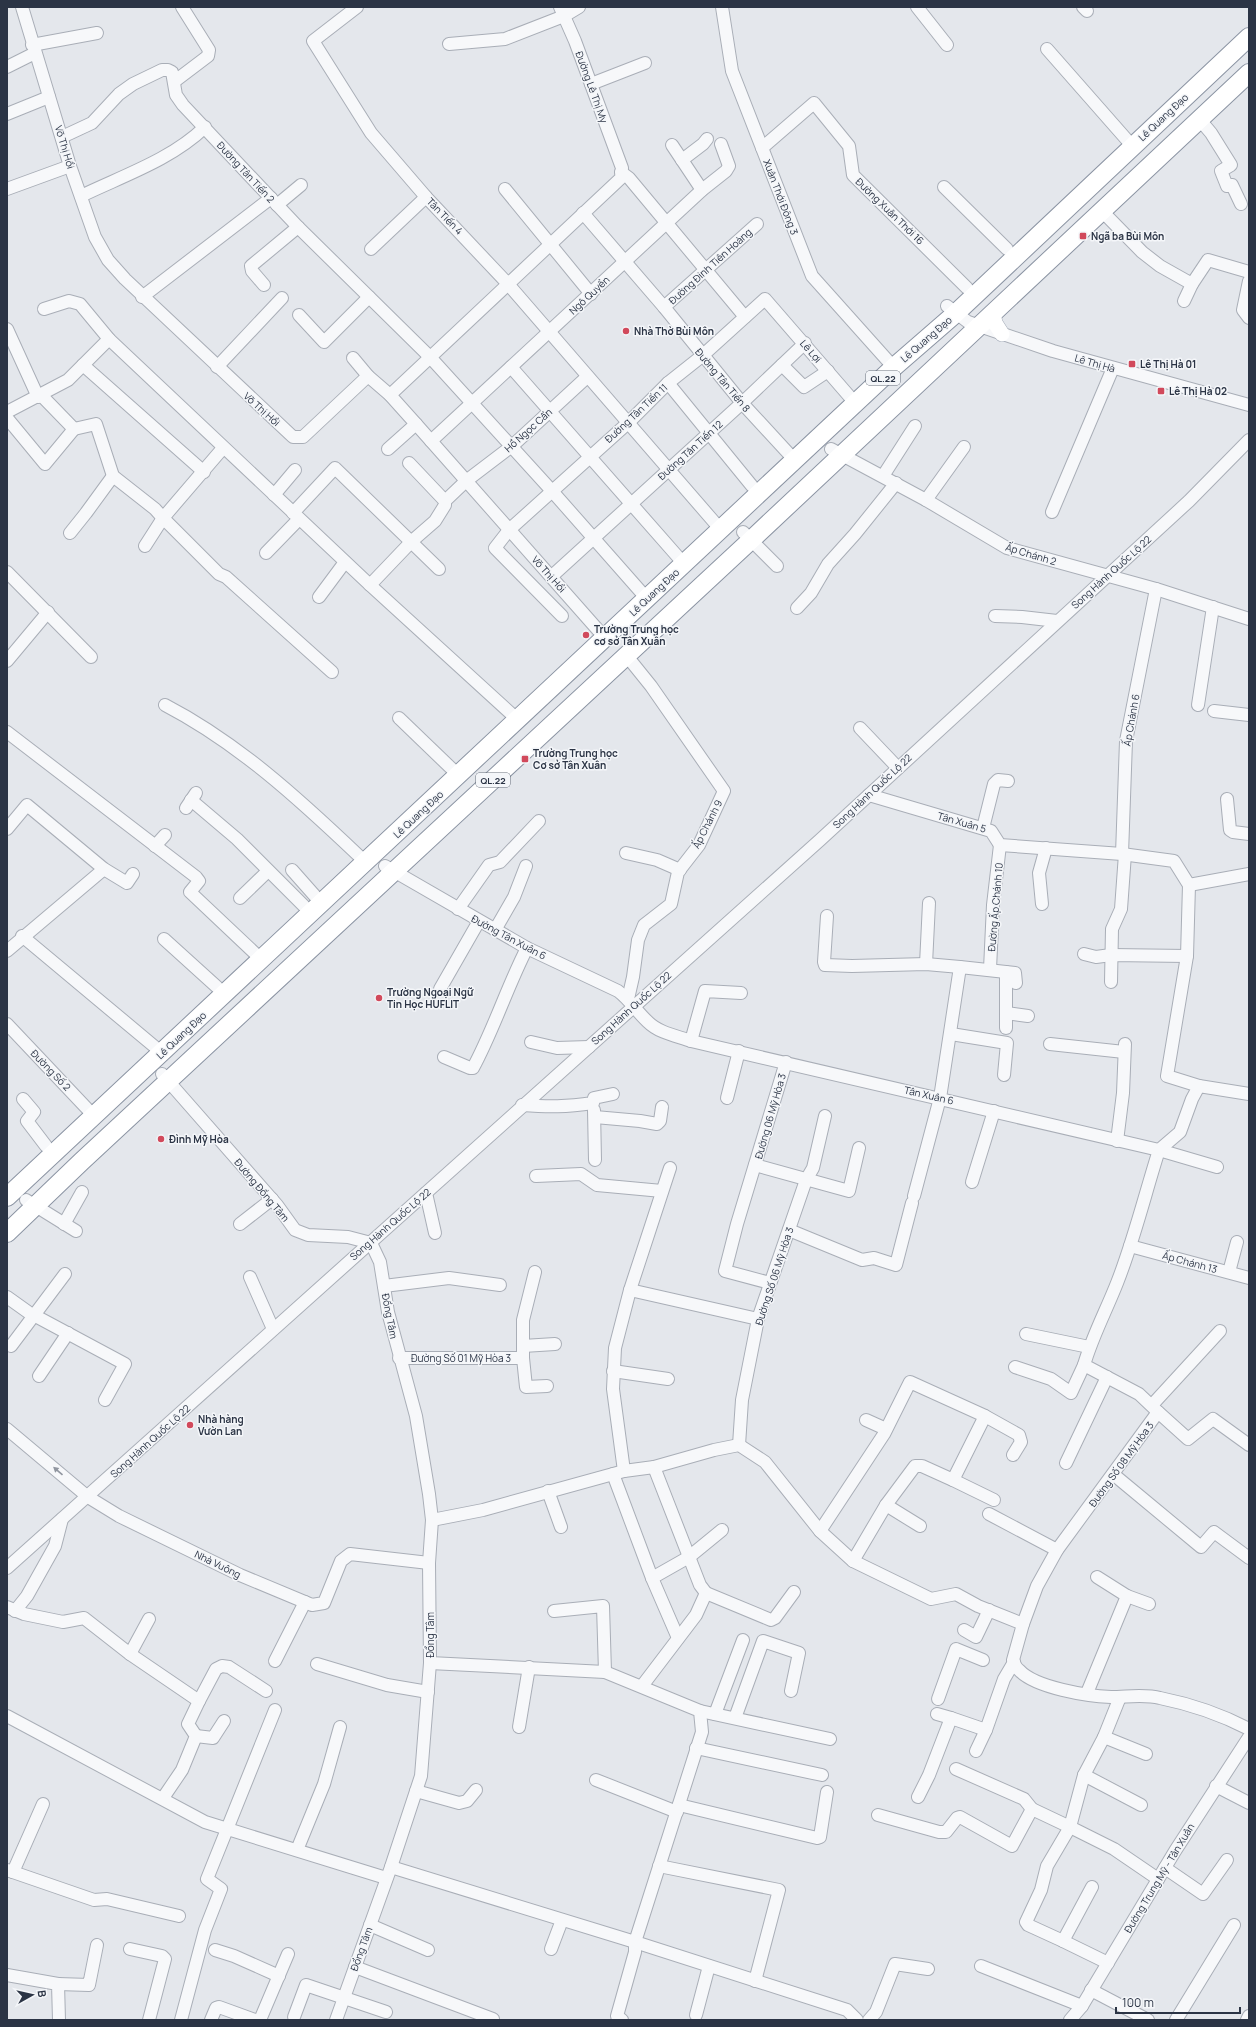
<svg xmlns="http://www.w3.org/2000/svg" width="1256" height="2027" font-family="Manrope,sans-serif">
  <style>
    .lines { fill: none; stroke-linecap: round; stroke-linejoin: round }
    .minor-casing { stroke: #a9aeb7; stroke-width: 14 }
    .major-casing { stroke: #a3abb8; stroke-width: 16 }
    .highway-casing { stroke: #8b94a3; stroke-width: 20 }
    .minor { stroke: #f7f8fa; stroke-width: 12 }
    .major { stroke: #fff; stroke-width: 15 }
    .highway { stroke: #fff; stroke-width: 18 }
    .oneway { fill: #9196a0 }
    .poi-dot { fill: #d1495b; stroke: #f4f6f9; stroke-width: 1.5 }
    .labels { text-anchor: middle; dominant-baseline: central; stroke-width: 3; stroke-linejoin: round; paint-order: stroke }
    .shield { fill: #f4f6f9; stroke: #676e7b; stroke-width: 1 }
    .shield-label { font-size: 9px; font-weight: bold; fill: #2b3445 }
    .street-label { font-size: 10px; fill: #2b3445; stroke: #f4f6f9 }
    .poi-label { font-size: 10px; font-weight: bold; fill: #2b3445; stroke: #f4f6f9; text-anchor: start }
  </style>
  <rect width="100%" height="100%" fill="#e4e7ec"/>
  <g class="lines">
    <defs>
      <g id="minor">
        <polyline points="22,7 70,166 95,237 108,260 125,279 293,437 303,437 368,376 390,395 416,424 598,630"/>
        <polyline points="357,7 313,41 371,133 426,197 508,284 715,523"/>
        <polyline points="722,7 732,71 812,276 888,361"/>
        <polyline points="917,7 947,45"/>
        <polyline points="1083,7 1087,11"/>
        <polyline points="449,44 505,39 564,16 579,7"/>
        <polyline points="32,45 97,33"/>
        <polyline points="1047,49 1127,140"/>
        <polyline points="7,67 35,53"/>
        <polyline points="175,81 208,56 209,50 182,7"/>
        <polyline points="591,84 645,63"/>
        <polyline points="7,114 49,97"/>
        <polyline points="1200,120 1211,133 1231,165 1221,171 1227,186 1232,185 1241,204"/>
        <polyline points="62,137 92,123 119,94 133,84 162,70 168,70 172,72 176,95 183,105 298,227 430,357 552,491 641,592"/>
        <polyline points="672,145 702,190"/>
        <polyline points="762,148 814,103 849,146 853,175 967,288"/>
        <polyline points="682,160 703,144 707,139"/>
        <polyline points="621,172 629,178 745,317"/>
        <polyline points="944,187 1007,249"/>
        <polyline points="7,189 70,166"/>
        <polyline points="505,189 591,294"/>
        <path d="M81 196C122 176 171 160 205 127"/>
        <polyline points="277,205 301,185"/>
        <polyline points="1101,210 1142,252 1160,266 1192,284 1208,260 1249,272"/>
        <polyline points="583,213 664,307 742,403 789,454"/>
        <polyline points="371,249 426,197"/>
        <polyline points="1249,281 1243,310 1249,318"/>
        <polyline points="264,285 252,271 251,266 298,227"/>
        <polyline points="142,297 271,198"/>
        <polyline points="1184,301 1192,284"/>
        <polyline points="947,306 968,322 1053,351 1249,405"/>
        <polyline points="664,307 757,224"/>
        <polyline points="44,309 69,301 80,304 109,339"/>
        <polyline points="299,315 324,342 369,297"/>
        <polyline points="7,329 38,397"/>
        <polyline points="353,358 368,376"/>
        <polyline points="83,365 204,472"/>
        <polyline points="782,365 804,387 828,371"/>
        <polyline points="217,367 282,298"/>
        <polyline points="511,367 678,557"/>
        <polyline points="668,383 752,486"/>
        <polyline points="390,395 621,178 622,168 575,41 560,7"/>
        <polyline points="7,412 68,380 109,339 370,585 518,720"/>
        <polyline points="7,418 45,464 74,429 41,395"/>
        <polyline points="74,429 96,424 113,476"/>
        <polyline points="431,441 702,190 726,171 729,166 721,144"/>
        <polyline points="388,449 416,424"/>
        <polyline points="831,449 926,500 1007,548 1156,589 1249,619"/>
        <polyline points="409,463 445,501 466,481 512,446 587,377"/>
        <polyline points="883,476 915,426"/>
        <polyline points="274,495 295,470"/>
        <polyline points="926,500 964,447"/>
        <polyline points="1052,512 1113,368"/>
        <polyline points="293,513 335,468 439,569"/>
        <polyline points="743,532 777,566"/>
        <polyline points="70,533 86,513 113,476 155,509 163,518 223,448"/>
        <polyline points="145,546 163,518 219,574 226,577 332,672"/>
        <polyline points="266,553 299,519"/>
        <polyline points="7,572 91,657"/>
        <polyline points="552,576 742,403 805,343"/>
        <polyline points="370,585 412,541 435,521 445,505 445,501"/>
        <polyline points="319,597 345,562"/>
        <polyline points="797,608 811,593 828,564 855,534 896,483"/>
        <polyline points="562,616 495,548 509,530 629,422 668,383 702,356 765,299 856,404"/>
        <polyline points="995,616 1022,617 1057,621"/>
        <polyline points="626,655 651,686 724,791 699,845 678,872 671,904 644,925 638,940 633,977 628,999"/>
        <polyline points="7,661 48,612"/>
        <path d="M165 705C238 743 299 799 359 856"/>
        <polyline points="1198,705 1213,607"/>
        <polyline points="1214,711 1249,715"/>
        <polyline points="399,718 453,770"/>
        <polyline points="860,728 898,768"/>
        <polyline points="7,732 196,877 199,881 190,892 262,960"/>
        <polyline points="869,795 991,831 1000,845 1122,854 1174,861 1189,885 1187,956 1167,1076 1199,1086"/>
        <polyline points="1227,799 1230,830 1233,832 1249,834"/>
        <polyline points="191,800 237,839 304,906"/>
        <polyline points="186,808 196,793"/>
        <polyline points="983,828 994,784 998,780 1008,781"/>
        <polyline points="7,829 27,805 104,869 127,883 133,874"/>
        <polyline points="155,846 165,835"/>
        <polyline points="626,853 657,860 680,870"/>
        <polyline points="1122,854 1126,741 1156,589"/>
        <path d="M385 866 527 948 618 991C630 1000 637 1012 648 1022 659 1033 677 1036 691 1041L1159 1150 1180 1132 1192 1099 1199 1086 1249 1094"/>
        <polyline points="292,870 315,896"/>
        <polyline points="1189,885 1249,874"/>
        <polyline points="240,898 268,871"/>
        <polyline points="1042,904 1039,873 1046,848"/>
        <polyline points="458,909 489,865 500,862 539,821"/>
        <polyline points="827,916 824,962 825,965 852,966 926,964 960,967"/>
        <polyline points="495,930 514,897 526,866"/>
        <polyline points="22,936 155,1047"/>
        <polyline points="164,939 217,987"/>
        <polyline points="7,951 104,869"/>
        <polyline points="1084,954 1096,957 1111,955 1187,956"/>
        <polyline points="926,964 929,903"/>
        <polyline points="990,969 993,905 1000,845"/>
        <polyline points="1006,972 1006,1028"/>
        <polyline points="1111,982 1112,929 1121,909 1125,854"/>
        <polyline points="440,989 479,921"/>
        <polyline points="1006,1013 1028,1016"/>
        <polyline points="7,1024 94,1116"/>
        <polyline points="951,1034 1007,1043 1004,1075"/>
        <polyline points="691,1041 705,991 741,993"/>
        <polyline points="531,1042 557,1048 589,1047"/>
        <polyline points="1050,1044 1124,1052"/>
        <path d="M444 1057 470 1068H473C494 1029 507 987 527 948"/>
        <polyline points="162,1074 277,1205 295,1230 308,1235 348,1237 371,1243 380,1262 388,1312 416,1416 429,1494 432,1520 429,1563 430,1663 421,1776 391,1867 336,2020"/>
        <polyline points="727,1098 739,1051"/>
        <polyline points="23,1099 34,1112 27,1121 46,1146"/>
        <path d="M522 1105C549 1107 566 1107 593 1103L594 1098 613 1094"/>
        <polyline points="594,1110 595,1160"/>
        <polyline points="595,1117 640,1121 657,1124 660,1121 662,1107"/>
        <polyline points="1117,1141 1123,1093 1125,1044"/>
        <polyline points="755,1165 849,1191 859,1148"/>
        <polyline points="536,1176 581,1174 597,1185 662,1191"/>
        <polyline points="972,1182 994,1111"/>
        <polyline points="426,1193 435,1233"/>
        <polyline points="914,1196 940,1098 960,967 1015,973 1016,983"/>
        <polyline points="26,1200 76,1231"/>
        <polyline points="64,1224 82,1192"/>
        <polyline points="240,1224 272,1199"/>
        <polyline points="789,1230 862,1260 874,1258 896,1265 912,1203"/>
        <polyline points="1130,1246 1249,1278"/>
        <polyline points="535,1272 523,1320 523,1358 526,1387 547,1386"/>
        <polyline points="1229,1272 1237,1242"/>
        <polyline points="250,1277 273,1329"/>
        <polyline points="770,1283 725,1271 737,1224 786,1062"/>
        <polyline points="384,1286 449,1278 500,1285"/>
        <polyline points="630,1290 758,1319"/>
        <polyline points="7,1297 28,1312 125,1364 105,1400"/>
        <polyline points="1026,1334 1089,1347"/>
        <polyline points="11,1346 65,1274"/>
        <polyline points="523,1346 555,1344"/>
        <polyline points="399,1358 523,1358"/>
        <polyline points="1015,1367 1051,1379 1071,1393 1084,1365"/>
        <polyline points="613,1371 668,1379"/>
        <polyline points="39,1376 68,1333"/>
        <polyline points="1152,1405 1220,1331"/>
        <polyline points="1158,1412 1188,1439 1213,1419 1249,1445"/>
        <polyline points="985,1416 953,1480 994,1500"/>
        <polyline points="866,1420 886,1429"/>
        <polyline points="7,1429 88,1497 119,1516 240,1575 312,1605 324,1603 341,1561 350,1554 429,1563"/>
        <polyline points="739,1445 742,1400 758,1319 806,1180 813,1168 825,1116"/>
        <polyline points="1066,1463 1107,1377"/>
        <polyline points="624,1471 613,1389 615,1348 630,1290 670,1168"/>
        <polyline points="613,1474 652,1578 678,1638"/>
        <polyline points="1113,1474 1201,1547 1214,1532 1249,1558"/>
        <polyline points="548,1491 561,1527"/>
        <polyline points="886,1505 920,1526"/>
        <polyline points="989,1514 1057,1550"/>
        <path d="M432 1520 483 1510 624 1471 654 1467 714 1450 739 1445 765 1462 820 1531 853 1561 931 1599 956 1594 978 1606 1023 1624 1013 1660C1014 1663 1016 1668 1019 1670 1035 1688 1088 1696 1111 1697 1127 1697 1145 1694 1160 1698 1190 1704 1222 1715 1249 1729"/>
        <polyline points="820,1531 884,1434 910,1382 985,1416 1019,1435 1021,1442 1013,1455"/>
        <polyline points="853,1561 886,1505 915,1466 922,1466 953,1480"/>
        <polyline points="7,1568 820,840 1189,501 1249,440"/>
        <polyline points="652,1578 689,1557 722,1530"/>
        <polyline points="706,1593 771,1620 775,1618 794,1592"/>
        <polyline points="1127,1596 1149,1604"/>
        <polyline points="7,1607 24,1614 63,1622 84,1618 130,1654 199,1701 188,1724 196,1736 182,1770 163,1798"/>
        <polyline points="15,1611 27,1596 55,1546 62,1519"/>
        <polyline points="554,1611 603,1606 605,1672"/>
        <path d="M1023 1624 1037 1586 1057 1550 1158 1412 1139 1394 1084 1365C1092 1337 1106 1311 1117 1283 1134 1240 1145 1194 1159 1150L1217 1167"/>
        <polyline points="964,1630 976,1637 989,1610"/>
        <polyline points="130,1654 149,1619"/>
        <polyline points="275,1661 305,1602"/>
        <polyline points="430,1663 605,1672 700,1711 702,1732 635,1942 635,1952 617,2016 622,2020"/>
        <polyline points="317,1664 387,1685 428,1692"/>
        <polyline points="642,1686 696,1615 706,1593 700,1585 654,1467"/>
        <polyline points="1087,1693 1127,1596 1097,1577"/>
        <polyline points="1120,1697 1104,1737 1084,1775 1070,1827 1114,1849 1158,1879"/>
        <polyline points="938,1699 956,1649 983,1660"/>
        <polyline points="199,1701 216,1669 222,1666 229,1667 266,1691"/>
        <polyline points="700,1711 830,1739"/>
        <polyline points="715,1714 743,1640"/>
        <polyline points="937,1714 951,1718"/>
        <polyline points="7,1716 205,1822 386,1878"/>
        <polyline points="735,1718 763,1641 799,1653 791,1691"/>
        <polyline points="519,1727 529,1667"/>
        <polyline points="196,1736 213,1738 224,1721"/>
        <polyline points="1104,1737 1146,1754"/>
        <polyline points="696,1748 822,1775"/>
        <polyline points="976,1751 986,1730"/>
        <polyline points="956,1769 1024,1799 1032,1809"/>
        <polyline points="1084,1775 1141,1805"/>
        <polyline points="596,1780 677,1812"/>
        <polyline points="1216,1786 1249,1803"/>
        <polyline points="416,1791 459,1803 467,1801 476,1790"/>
        <polyline points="918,1797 929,1775 951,1718 986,1730 1004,1679 1014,1662"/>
        <polyline points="679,1805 817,1838 820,1837 827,1792"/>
        <polyline points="878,1815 939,1832 946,1832 957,1818 960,1817 1012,1846 1032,1809 1070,1827 1047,1866 1041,1890 1026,1922 1028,1925 1063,1941 1092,1887"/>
        <polyline points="297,1850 324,1784 340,1727"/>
        <polyline points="659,1866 779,1890 755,1981"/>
        <polyline points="391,1867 635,1942 847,2010 857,2020"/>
        <polyline points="1165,1868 1203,1894 1227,1860"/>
        <polyline points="7,1870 94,1900 107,1899 179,1916"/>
        <polyline points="13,1872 43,1804"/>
        <polyline points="370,1925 428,1950"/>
        <polyline points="1063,1941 1108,1963"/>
        <polyline points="130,1949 162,1956 165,1959 149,2020"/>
        <polyline points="551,1949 562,1920"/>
        <polyline points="215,1950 234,1956 279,1976"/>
        <polyline points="981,1966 1082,2006"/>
        <polyline points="355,1967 493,2019"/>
        <polyline points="7,1975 58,1984 59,2020"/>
        <polyline points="58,1984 89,1985 97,1945"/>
        <polyline points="1091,1990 1148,2020"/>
        <polyline points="696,2015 709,1966"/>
        <polyline points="294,2017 306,1985 386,2012"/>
        <polyline points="181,2020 205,1930 221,1889 207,1879 275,1710"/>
        <polyline points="211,2020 216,2008 219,2007 255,2020"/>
        <polyline points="260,2020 288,1954"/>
        <polyline points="869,2020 876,2012 895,1964 928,1969"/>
        <polyline points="1070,2020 1082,2006 1175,1851 1249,1737"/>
        <polyline points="1176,2020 1234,1925"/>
        <polyline points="1247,2020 1249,2016"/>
      </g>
      <polyline id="major" points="993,313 995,323 1002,334"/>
      <g id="highway">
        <polyline points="7,1197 894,367 955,314 1249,37"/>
        <polyline points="7,1233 82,1161 751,540 1249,73"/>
      </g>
    </defs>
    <!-- minor casing -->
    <use href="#minor" class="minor-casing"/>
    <!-- major casing -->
    <use href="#major" class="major-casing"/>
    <!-- highway casing -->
    <use href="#highway" class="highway-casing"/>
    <!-- minor -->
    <use href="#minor" class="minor"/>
    <!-- major -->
    <use href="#major" class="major"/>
    <!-- highway -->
    <use href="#highway" class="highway"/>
  </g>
  <!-- one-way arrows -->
  <defs><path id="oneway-solid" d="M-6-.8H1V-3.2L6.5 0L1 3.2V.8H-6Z"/></defs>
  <use class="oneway" href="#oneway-solid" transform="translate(58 1471) rotate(-139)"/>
  <!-- markers -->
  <g class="poi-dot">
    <rect x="1079" y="232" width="8" height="8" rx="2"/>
    <circle cx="626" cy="331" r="4"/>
    <rect x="1128" y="360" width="8" height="8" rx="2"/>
    <rect x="1157" y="387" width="8" height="8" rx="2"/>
    <circle cx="586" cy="635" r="4"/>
    <rect x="521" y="755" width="8" height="8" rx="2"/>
    <circle cx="379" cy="998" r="4"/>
    <circle cx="161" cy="1139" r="4"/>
    <circle cx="190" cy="1425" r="4"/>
  </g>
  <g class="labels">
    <!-- shield labels -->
    <g class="shield">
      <rect x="866" y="371" width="34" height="14" rx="3"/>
      <rect x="476" y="773" width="34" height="14" rx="3"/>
    </g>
    <g class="shield-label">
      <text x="883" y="378">QL.22</text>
      <text x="493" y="780">QL.22</text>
    </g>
    <!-- street labels -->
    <g class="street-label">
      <text transform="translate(592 87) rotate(70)">Đường Lê Thị My</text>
      <text transform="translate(1163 117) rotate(-43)">Lê Quang Đạo</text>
      <text transform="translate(65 147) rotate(73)">Võ Thị Hồi</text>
      <text transform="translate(246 172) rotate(47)">Đường Tân Tiến 2</text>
      <text transform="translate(781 197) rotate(69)">Xuân Thới Đông 3</text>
      <text transform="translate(890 211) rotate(44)">Đường Xuân Thới 16</text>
      <text transform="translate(445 216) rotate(46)">Tân Tiến 4</text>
      <text transform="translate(710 266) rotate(-42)">Đường Đinh Tiên Hoàng</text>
      <text transform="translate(589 295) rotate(-43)">Ngô Quyền</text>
      <text transform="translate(926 339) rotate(-41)">Lê Quang Đạo</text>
      <text transform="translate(811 351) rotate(49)">Lê Lợi</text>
      <text transform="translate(1095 363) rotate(16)">Lê Thị Hà</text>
      <text transform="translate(723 380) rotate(50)">Đường Tân Tiến 8</text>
      <text transform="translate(262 409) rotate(42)">Võ Thị Hồi</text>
      <text transform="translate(636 413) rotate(-43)">Đường Tân Tiến 11</text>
      <text transform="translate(528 430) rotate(-42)">Hồ Ngọc Cẩn</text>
      <text transform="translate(690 450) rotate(-42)">Đường Tân Tiến 12</text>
      <text transform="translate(1031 554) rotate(17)">Ấp Chánh 2</text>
      <text transform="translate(1111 572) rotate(-42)">Song Hành Quốc Lộ 22</text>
      <text transform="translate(549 574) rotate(48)">Võ Thị Hồi</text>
      <text transform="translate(654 592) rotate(-43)">Lê Quang Đạo</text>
      <text transform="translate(1131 720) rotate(-80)">Ấp Chánh 6</text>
      <text transform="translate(872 791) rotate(-43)">Song Hành Quốc Lộ 22</text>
      <text transform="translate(418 814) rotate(-43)">Lê Quang Đạo</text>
      <text transform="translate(962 822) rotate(16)">Tân Xuân 5</text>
      <text transform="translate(707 824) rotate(-63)">Ấp Chánh 9</text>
      <text transform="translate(995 907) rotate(-85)">Đường Ấp Chánh 10</text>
      <text transform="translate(509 937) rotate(28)">Đường Tân Xuân 6</text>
      <text transform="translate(631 1008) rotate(-42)">Song Hành Quốc Lộ 22</text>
      <text transform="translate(181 1035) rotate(-43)">Lê Quang Đạo</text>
      <text transform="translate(51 1070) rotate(46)">Đường Số 2</text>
      <text transform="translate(929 1095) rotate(13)">Tân Xuân 6</text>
      <text transform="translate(770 1116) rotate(-74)">Đường 06 Mỹ Hòa 3</text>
      <text transform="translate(262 1190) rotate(50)">Đường Đồng Tâm</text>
      <text transform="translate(390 1224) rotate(-41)">Song Hành Quốc Lộ 22</text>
      <text transform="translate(1190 1262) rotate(15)">Ấp Chánh 13</text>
      <text transform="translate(774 1276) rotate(-72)">Đường Số 06 Mỹ Hòa 3</text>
      <text transform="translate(390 1316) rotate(79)">Đồng Tâm</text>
      <text x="461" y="1358">Đường Số 01 Mỹ Hòa 3</text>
      <text transform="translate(150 1441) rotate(-42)">Song Hành Quốc Lộ 22</text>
      <text transform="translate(1121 1464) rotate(-54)">Đường Số 08 Mỹ Hòa 3</text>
      <text transform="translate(218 1564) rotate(26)">Nhà Vuông</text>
      <text transform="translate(430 1635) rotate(-90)">Đồng Tâm</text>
      <text transform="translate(1159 1878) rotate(-59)">Đường Trung Mỹ - Tân Xuân</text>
      <text transform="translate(361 1949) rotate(-70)">Đồng Tâm</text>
    </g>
    <!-- poi labels -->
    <g class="poi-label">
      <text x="1091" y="236">Ngã ba Bùi Môn</text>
      <text x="634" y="331">Nhà Thờ Bùi Môn</text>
      <text x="1140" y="364">Lê Thị Hà 01</text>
      <text x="1169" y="391">Lê Thị Hà 02</text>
      <text x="594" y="629">Trường Trung học<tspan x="594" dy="12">cơ sở Tân Xuân</tspan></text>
      <text x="533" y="753">Trường Trung học<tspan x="533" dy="12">Cơ sở Tân Xuân</tspan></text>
      <text x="387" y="992">Trường Ngoại Ngữ<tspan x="387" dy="12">Tin Học HUFLIT</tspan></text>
      <text x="169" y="1139">Đình Mỹ Hòa</text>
      <text x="198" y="1419">Nhà hàng<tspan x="198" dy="12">Vườn Lan</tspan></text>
    </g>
  </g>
  <!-- border -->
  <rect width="1256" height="2027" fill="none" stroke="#2b3445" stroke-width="16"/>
  <!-- north arrow -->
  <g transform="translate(32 1995) rotate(82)" stroke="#f4f6f9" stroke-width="3" paint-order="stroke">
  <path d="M0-3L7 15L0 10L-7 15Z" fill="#2b3445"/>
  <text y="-6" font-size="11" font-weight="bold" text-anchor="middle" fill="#2b3445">B</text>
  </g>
  <!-- scale -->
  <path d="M1116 2007v6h124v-6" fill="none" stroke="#2b3445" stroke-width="2"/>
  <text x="1122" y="2007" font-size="12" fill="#2b3445" stroke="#f4f6f9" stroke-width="3" paint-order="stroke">100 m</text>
</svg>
